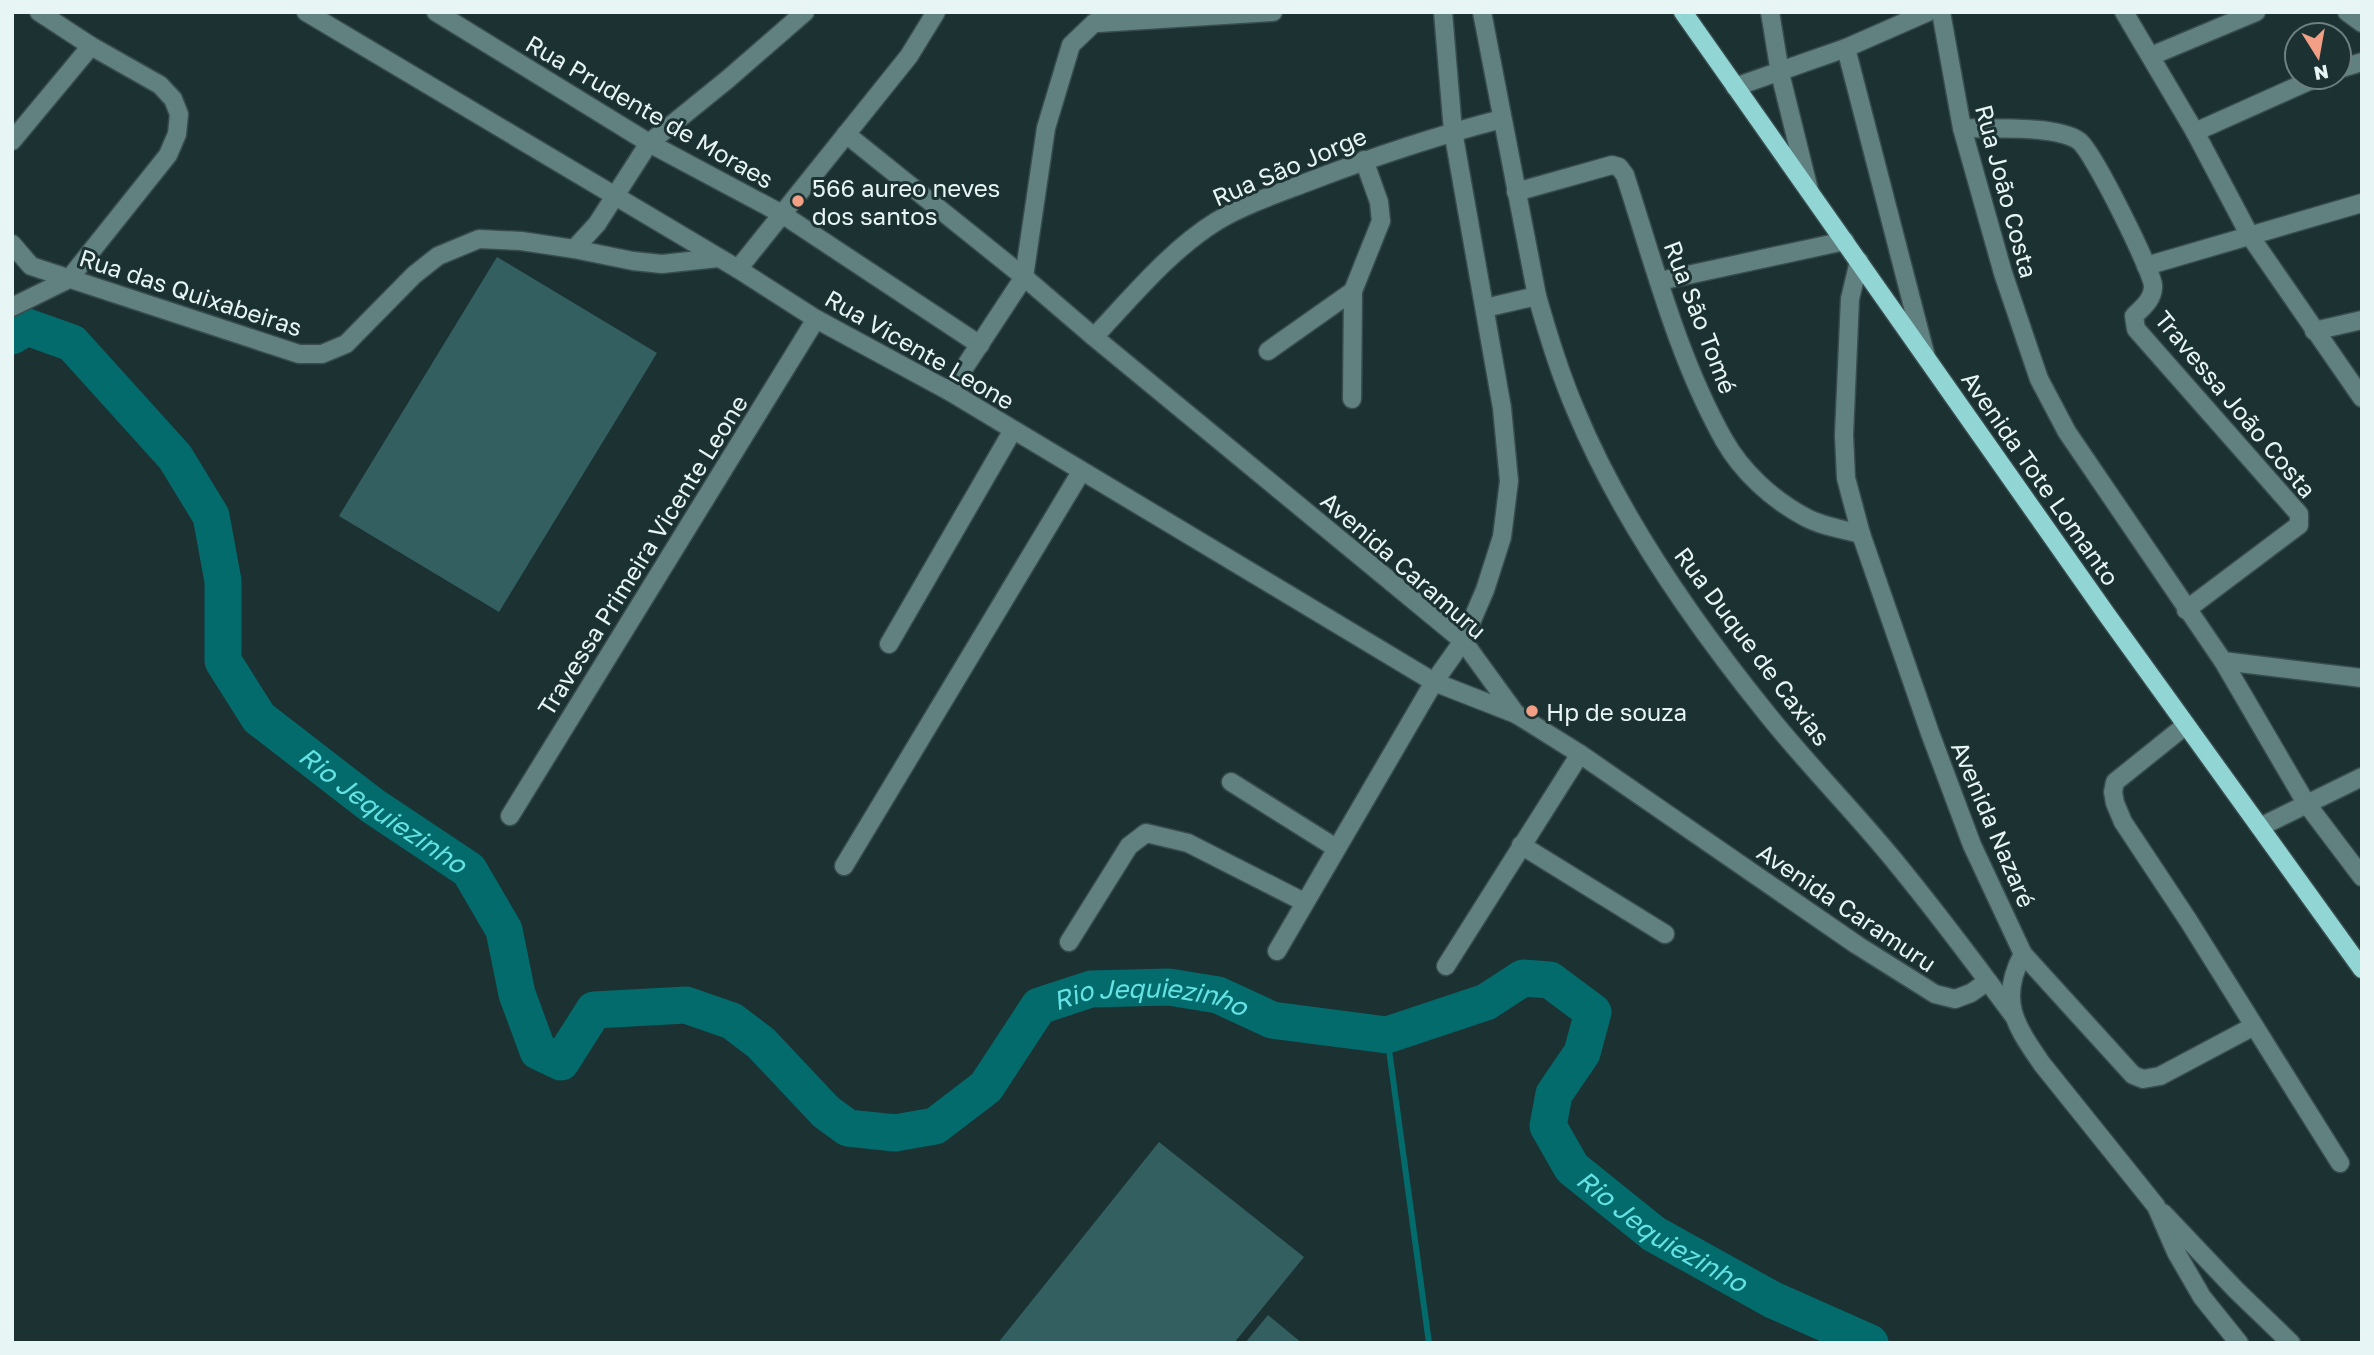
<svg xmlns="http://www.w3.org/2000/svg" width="2374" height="1355" font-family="'Golos Text',sans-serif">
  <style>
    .green { fill: #345f60 }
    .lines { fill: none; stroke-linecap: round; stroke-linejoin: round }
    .stream { stroke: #036b6c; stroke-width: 6 }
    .river { stroke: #036b6c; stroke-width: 37 }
    .minor-casing { stroke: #384c4d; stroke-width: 21 }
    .major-casing { stroke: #384c4d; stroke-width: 21 }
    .minor { stroke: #618181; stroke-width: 18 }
    .major { stroke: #91d5d5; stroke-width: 18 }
    .poi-dot { fill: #f39f86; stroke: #1b3132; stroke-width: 2.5 }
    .labels { text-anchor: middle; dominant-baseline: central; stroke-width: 6; stroke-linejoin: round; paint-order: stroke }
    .street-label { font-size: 24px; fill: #e8f5f5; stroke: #1b3132 }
    .poi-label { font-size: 24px; fill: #e8f5f5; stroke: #1b3132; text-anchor: start }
    .water-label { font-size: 26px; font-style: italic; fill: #65e2e4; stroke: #1b3132 }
  </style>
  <rect width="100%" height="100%" fill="#1b3132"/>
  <!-- green -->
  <g class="green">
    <polygon points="497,257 657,353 499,612 339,516"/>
    <polygon points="1159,1142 1304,1257 1234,1343 998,1343"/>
    <polygon points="1268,1315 1302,1343 1245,1343"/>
  </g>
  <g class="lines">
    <!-- stream -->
    <polyline class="stream" points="1387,1035 1429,1343"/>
    <!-- river -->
    <path class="river" id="s1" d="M12 336 27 327 72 343 175 457 211 516 223 581V661L259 718 373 806 469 870 504 930 517 994 538 1051 561 1062 594 1010 686 1005 732 1021 761 1043 826 1112 848 1128 895 1133 935 1126 986 1087 1039 1006 1091 989 1169 987 1218 995 1272 1020 1387 1035 1486 1002 1523 978 1550 980 1593 1012 1582 1053 1554 1094 1548 1126 1572 1168 1654 1234 1773 1300 1870 1343"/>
    <defs>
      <g id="minor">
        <polyline points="306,12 738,269 816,319 949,391 1434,682 1516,714"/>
        <polyline points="436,12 649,143 782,214 980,345"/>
        <path d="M1482 12 1537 296C1548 335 1560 374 1576 411 1620 517 1696 626 1768 715 1808 765 1853 810 1893 859 1935 910 1974 962 2013 1015"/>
        <polyline points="1770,12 1780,73 1809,190"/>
        <polyline points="1941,12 1962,128 2003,273 2039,379 2067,432 2223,661 2306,803 2362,877"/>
        <polyline points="2124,12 2195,132 2250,236 2362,398"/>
        <polyline points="2347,12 2362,23"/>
        <polyline points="1098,23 1273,12"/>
        <polyline points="1846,48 1926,357"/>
        <polyline points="2151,56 2256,12"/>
        <polyline points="2339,69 2362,62"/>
        <polyline points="1735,87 1846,48 1928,12"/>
        <path d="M1962 128C1991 129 2057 125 2079 141 2093 151 2150 267 2153 285 2154 299 2142 308 2134 316L2136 329 2299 514V525L2186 610"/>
        <polyline points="2195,132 2318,77"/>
        <polyline points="846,134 1024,277 1094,337 1463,641 1516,714 1580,754 1857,945 1935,994 1955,999 1971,993 1988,981"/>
        <polyline points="12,141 91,46"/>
        <path d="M1516 192 1612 165 1619 167 1625 175C1654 264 1678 358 1724 440 1742 472 1773 500 1805 517 1821 526 1842 529 1861 534"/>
        <polyline points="12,244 31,266 299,354 322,354 346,344 414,275 438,256 479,239 521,241 574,249 597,224 649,143 728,79 805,12"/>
        <polyline points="574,249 633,261 662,264 718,258"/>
        <path d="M1859 261 1850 299 1844 435 1846 478 1861 534 1930 733 1972 845 2023 954C1998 1000 2015 1025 2042 1064L2156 1206 2176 1252 2202 1297 2239 1343"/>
        <polyline points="2146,266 2362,203"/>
        <polyline points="738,269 909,56 936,12"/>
        <polyline points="1660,281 1845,241"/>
        <polyline points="12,307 69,279 168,155 177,134 179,114 173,99 160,85 91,46 39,12"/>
        <polyline points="1485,308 1537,296"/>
        <polyline points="2314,331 2362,320"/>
        <path d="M1094 337C1132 297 1170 250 1217 221 1244 205 1276 194 1305 183 1370 158 1435 136 1502 119"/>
        <polyline points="1268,351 1353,291"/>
        <polyline points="949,391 1024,277 1046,128 1071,45 1094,23 1112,12"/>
        <polyline points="1352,399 1353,291 1381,221 1379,202 1364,160"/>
        <polyline points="889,644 1013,430"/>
        <polyline points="2223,661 2362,678"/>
        <polyline points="2186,725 2115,782 2113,792 2115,803 2123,822 2188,920 2340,1163"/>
        <polyline points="1231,782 1336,848"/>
        <polyline points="510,816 816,319"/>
        <polyline points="2260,827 2362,777"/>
        <polyline points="1521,845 1665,934"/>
        <polyline points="844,866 1081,472"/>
        <polyline points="1069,942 1129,846 1146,833 1188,843 1304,902"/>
        <polyline points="1277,951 1434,682 1463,641 1485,590 1502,537 1509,481 1502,408 1453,131 1443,12"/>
        <polyline points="2023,954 2133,1075 2143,1079 2160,1076 2254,1026"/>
        <polyline points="1446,966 1580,754"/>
        <polyline points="2163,1213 2236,1290 2291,1343"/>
      </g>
      <polyline id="major" points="1683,12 2107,615 2362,969"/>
    </defs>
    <!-- minor casing -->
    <use href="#minor" class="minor-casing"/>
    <!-- major casing -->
    <use href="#major" class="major-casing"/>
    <!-- minor -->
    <use href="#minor" class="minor"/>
    <!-- major -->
    <use href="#major" class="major"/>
  </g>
  <!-- markers -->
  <g class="poi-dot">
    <circle cx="798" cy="201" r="7"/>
    <circle cx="1532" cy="711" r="7"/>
  </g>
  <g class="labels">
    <!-- street labels -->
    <g class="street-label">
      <text transform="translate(650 111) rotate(30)">Rua Prudente de Moraes</text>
      <text transform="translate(1289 166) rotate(-23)">Rua São Jorge</text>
      <text transform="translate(2007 191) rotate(75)">Rua João Costa</text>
      <text transform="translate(191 292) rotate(18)">Rua das Quixabeiras</text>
      <text transform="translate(1701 317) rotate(69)">Rua São Tomé</text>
      <text transform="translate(920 349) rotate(30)">Rua Vicente Leone</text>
      <text transform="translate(2236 404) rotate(50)">Travessa João Costa</text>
      <text transform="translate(2041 478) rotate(55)">Avenida Tote Lomanto</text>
      <text transform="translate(642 555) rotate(-58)">Travessa Primeira Vicente Leone</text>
      <text transform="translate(1404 565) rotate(41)">Avenida Caramuru</text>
      <text transform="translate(1753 646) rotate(53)">Rua Duque de Caxias</text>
      <text transform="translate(1994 824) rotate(67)">Avenida Nazaré</text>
      <text transform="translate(1847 907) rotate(34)">Avenida Caramuru</text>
    </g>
    <!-- poi labels -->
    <g class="poi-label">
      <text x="812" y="187">566 aureo neves<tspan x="812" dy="28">dos santos</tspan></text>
      <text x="1546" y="711">Hp de souza</text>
    </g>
    <!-- water labels -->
    <g class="water-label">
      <text stroke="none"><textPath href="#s1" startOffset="656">Rio Jequiezinho</textPath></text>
      <text stroke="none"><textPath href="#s1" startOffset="1706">Rio Jequiezinho</textPath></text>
      <text stroke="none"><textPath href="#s1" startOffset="2462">Rio Jequiezinho</textPath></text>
    </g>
  </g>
  <!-- border -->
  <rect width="2374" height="1355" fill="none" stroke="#e8f5f5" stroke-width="28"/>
  <!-- north arrow -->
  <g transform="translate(2318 56) rotate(169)"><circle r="33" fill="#1b3132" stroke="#6d7f80" stroke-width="2"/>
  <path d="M0-5L12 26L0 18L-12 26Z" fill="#f39f86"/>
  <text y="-10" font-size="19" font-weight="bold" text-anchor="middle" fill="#e8f5f5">N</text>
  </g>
</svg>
